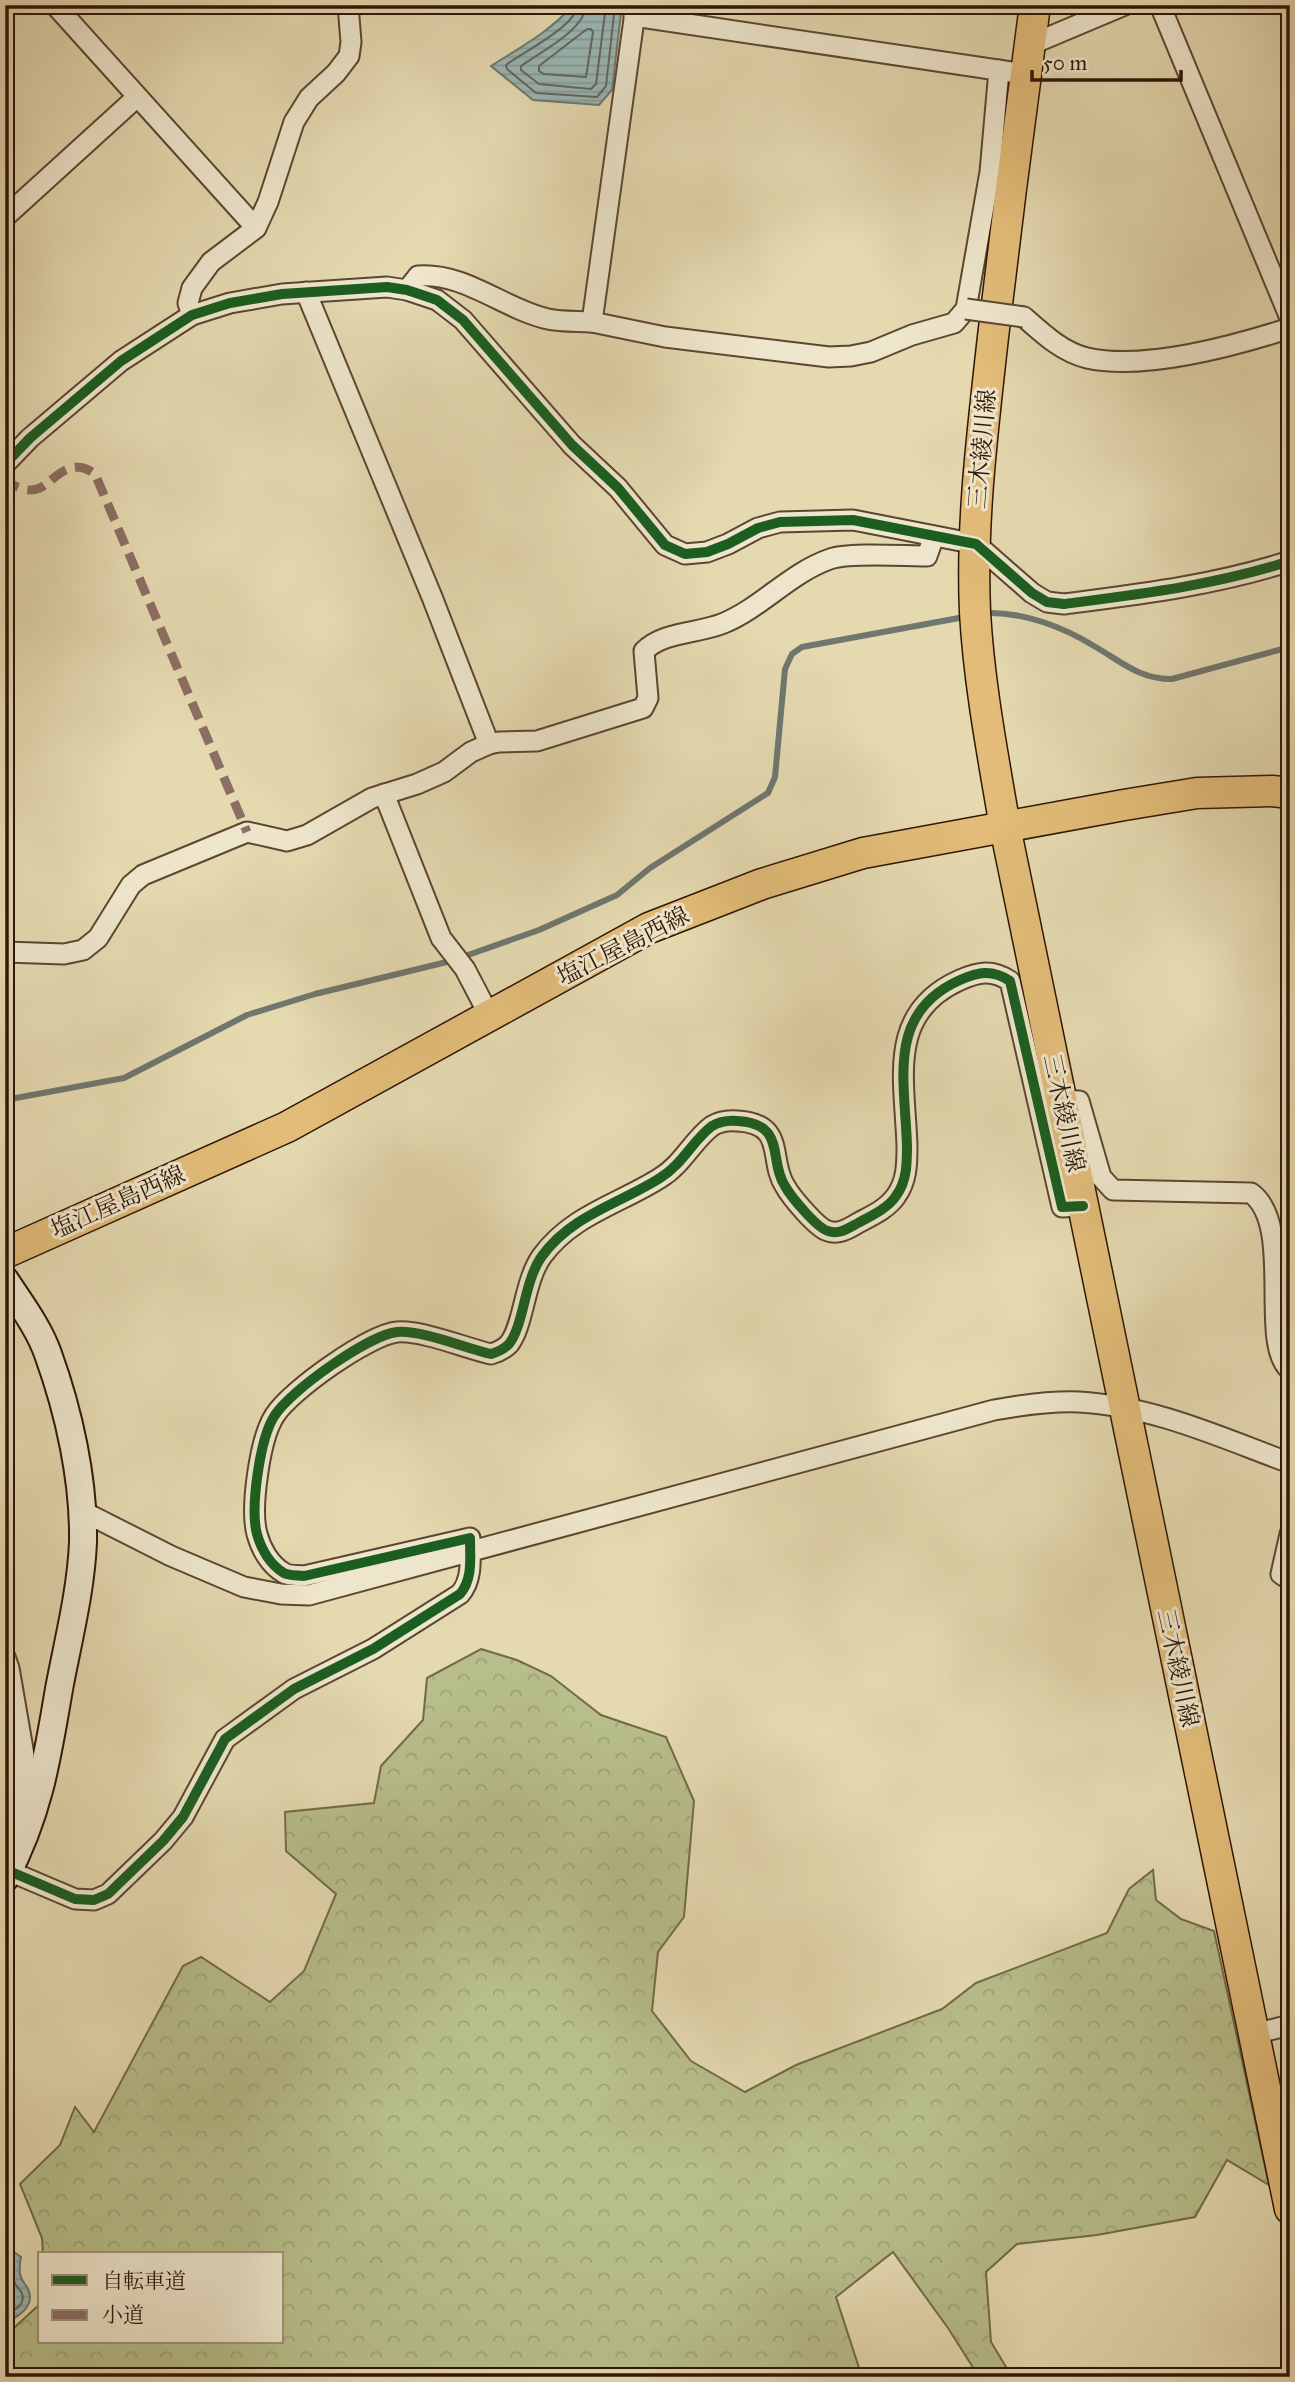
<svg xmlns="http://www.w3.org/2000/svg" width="1295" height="2382" font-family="'IM FELL Great Primer','Noto Serif JP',serif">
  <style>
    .forest { fill: url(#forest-crowns); stroke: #736a48; stroke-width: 2 }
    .water { fill: url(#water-rules); stroke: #6f776f; stroke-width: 2 }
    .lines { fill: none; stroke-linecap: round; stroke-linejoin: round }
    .shore { stroke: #64665e; stroke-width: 2 }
    .stream { stroke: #6f776f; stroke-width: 6 }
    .street-casing { stroke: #5c4631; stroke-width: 23 }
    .secondary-casing { stroke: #2f1507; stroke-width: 30 }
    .primary-casing { stroke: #2f1507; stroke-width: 33 }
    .street { stroke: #eee6cc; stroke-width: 19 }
    .secondary { stroke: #eee6cc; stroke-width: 26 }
    .primary { stroke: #e2bc78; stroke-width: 30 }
    .street-bridge-casing { stroke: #5c4631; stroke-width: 23; stroke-linecap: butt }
    .street-bridge { stroke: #eee6cc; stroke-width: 19 }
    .quiet { stroke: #8d6e63; stroke-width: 9; stroke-dasharray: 18 9; stroke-linecap: butt }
    .cycleway-casing { stroke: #eee6cc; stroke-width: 15 }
    .cycleway { stroke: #1b5e20; stroke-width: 10 }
    .labels { text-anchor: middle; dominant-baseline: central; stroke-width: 6; stroke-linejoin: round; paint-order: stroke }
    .street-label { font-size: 24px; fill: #2f1507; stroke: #eee6cc }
  </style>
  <defs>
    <pattern id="forest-crowns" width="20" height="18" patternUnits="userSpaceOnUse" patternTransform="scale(1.75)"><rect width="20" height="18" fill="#b7be8a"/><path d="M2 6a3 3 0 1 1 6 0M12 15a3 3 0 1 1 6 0" fill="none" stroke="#9ea276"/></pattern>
    <pattern id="water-rules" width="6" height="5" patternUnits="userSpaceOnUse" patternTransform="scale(1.75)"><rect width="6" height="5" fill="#99b8b5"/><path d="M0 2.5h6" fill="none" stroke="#849d9a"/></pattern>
  </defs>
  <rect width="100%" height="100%" fill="#e5d9b0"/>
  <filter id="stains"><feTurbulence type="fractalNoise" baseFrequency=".00286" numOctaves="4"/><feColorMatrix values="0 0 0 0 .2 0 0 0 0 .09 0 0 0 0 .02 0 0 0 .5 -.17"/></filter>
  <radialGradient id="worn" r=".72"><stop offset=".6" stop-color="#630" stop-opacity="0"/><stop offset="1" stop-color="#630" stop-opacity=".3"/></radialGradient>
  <!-- forest -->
  <polygon class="forest" points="481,1649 517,1660 551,1676 601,1715 666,1737 694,1801 684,1917 658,1952 652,2011 691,2061 745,2092 796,2065 942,2009 976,1983 1107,1933 1129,1889 1153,1870 1156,1900 1181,1919 1214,1931 1269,2185 1227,2160 1195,2217 1097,2235 1017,2244 986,2272 991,2342 1012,2377 979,2377 948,2328 893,2252 836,2297 862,2377 5,2377 5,2336 40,2304 40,2342 282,2342 282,2254 43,2254 42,2238 20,2184 60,2145 75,2107 94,2132 183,1966 201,1957 270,2002 304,1971 336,1894 286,1851 285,1812 374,1803 381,1766 423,1720 427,1678"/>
  <!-- water -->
  <g class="water">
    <path d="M573 5H622L612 90 599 105 533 100 491 66C519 48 551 31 573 5Z"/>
    <path d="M5 2246 21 2257C20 2262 19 2268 20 2274 21 2281 25 2283 28 2289 36 2306 18 2317 5 2323Z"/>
  </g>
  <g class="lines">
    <!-- shore -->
    <g class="shore">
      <path d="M578 5C575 27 523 52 506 65L507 69 536 93 597 97 606 86 615 5"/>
      <path d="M586 5C585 30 540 52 521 66V70L539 84 591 89 596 84 606 5"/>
      <polygon points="587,29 591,29 593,32 586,77 544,74 539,71 539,66"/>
      <path d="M5 2253 13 2260C13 2268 12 2276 15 2284 17 2287 21 2290 22 2294 26 2305 13 2311 5 2315"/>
    </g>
    <!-- stream -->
    <g class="stream">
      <path d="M987 613C1024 612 1063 627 1094 646 1122 662 1139 679 1172 679L1290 647"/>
      <polyline points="5,1100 124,1078 247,1015 315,994 451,961 539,930 617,895 650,868 768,793 775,777 785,669 792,654 802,647 959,618"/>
    </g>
    <defs>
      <g id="street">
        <polyline points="55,5 256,228"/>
        <polyline points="1160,5 1290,318"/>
        <polyline points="634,16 1011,72"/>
        <polyline points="1030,45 1125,5"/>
        <polyline points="5,217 137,97"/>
        <path d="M407 290 418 276C464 272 504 309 548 319 561 322 578 321 592 322L636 5"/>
        <polyline points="306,292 432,597 489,744"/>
        <polyline points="192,315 188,303 192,288 211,262 256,228 268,202 294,122 309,98 336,73 349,56 351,42 348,5"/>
        <path d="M1024 317C1042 333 1062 352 1087 358 1145 371 1234 346 1290 328"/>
        <polyline points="592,322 665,337 829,357 851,356 871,352 912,335 954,323 966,309 990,172 999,70"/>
        <path d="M5 464 30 438 121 361 192 315 230 303 282 294 387 287 407 290 437 300 463 320 572 445 618 488 665 545 685 554 707 552 728 544 758 528 780 522 853 520 976 544 1032 593 1047 602 1064 604C1141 594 1216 585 1290 561"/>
        <polyline points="384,794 441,938 465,969 489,1015"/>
        <path d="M5 952 64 954 83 950 98 938 131 885 143 875 247 832 287 841 307 835 372 798 417 784 444 772 471 752 489 744 499 742 537 741 643 708 648 698 644 651C664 631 698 634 724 623 762 607 790 573 830 559 849 552 904 556 927 556L934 536"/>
        <path d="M1061 1100 1079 1101 1101 1177 1113 1190 1251 1193C1295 1225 1258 1344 1290 1370"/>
        <path d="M82 1511 171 1556 244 1587 281 1594 309 1595 994 1410C1022 1405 1051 1401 1079 1402 1153 1406 1222 1438 1290 1463"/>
        <polyline points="1290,1534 1281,1574 1290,1580"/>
        <polyline points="5,1657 9,1668 24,1755 21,1785 5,1828"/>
        <path d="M9 1871 75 1899 94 1900 108 1894 163 1841 183 1817 225 1739 294 1689 373 1649 460 1594C473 1579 470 1558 470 1538L304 1576C298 1575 289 1576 284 1573 270 1565 261 1549 257 1534 250 1508 260 1437 275 1415 291 1390 369 1335 397 1332 422 1330 465 1348 491 1354 498 1352 503 1350 509 1344 524 1325 524 1281 542 1256 572 1215 619 1204 660 1178 683 1164 693 1140 712 1126 720 1121 729 1120 738 1121 787 1124 768 1160 785 1186 791 1197 817 1228 828 1231 839 1235 849 1228 858 1223 871 1216 887 1209 896 1196 907 1181 907 1163 907 1146 905 1080 886 1013 960 980 978 972 992 969 1010 981L1062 1207 1083 1206"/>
        <polyline points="1254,2034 1290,2025"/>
      </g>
      <path id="secondary" d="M5 1280C20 1303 39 1328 48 1354 69 1412 84 1480 83 1542 81 1591 68 1641 59 1689 47 1760 39 1813 5 1878"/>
      <g id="primary">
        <path d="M1035 5C1020 116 1006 226 993 337 983 428 971 520 975 612 979 684 993 756 1005 827L1290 2209"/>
        <polyline points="5,1253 287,1127 649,928 762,884 863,853 1124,805 1197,793 1272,791 1290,793"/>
      </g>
    </defs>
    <!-- street casing -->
    <use href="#street" class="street-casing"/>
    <!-- secondary casing -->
    <use href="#secondary" class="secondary-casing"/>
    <!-- primary casing -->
    <use href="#primary" class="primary-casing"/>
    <!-- street -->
    <use href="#street" class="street"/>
    <!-- secondary -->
    <use href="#secondary" class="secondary"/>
    <!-- primary -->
    <use href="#primary" class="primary"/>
    <defs>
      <polyline id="street-bridge" points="966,309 1024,317"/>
    </defs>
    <!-- street-bridge casing -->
    <use href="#street-bridge" class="street-bridge-casing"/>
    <!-- street-bridge -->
    <use href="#street-bridge" class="street-bridge"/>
    <!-- quiet -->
    <path class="quiet" d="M5 476C11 484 13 486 23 489 44 495 51 475 68 469 79 465 87 468 95 474L247 832"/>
    <defs>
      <g id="cycleway">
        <path d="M5 464 30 438 121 361 192 315 230 303 282 294 387 287 407 290 437 300 463 320 572 445 618 488 665 545 685 554 707 552 728 544 758 528 780 522 853 520 976 544 1032 593 1047 602 1064 604C1141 594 1216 585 1290 561"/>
        <path d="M9 1871 75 1899 94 1900 108 1894 163 1841 183 1817 225 1739 294 1689 373 1649 460 1594C473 1579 470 1558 470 1538L304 1576C298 1575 289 1576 284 1573 270 1565 261 1549 257 1534 250 1508 260 1437 275 1415 291 1390 369 1335 397 1332 422 1330 465 1348 491 1354 498 1352 503 1350 509 1344 524 1325 524 1281 542 1256 572 1215 619 1204 660 1178 683 1164 693 1140 712 1126 720 1121 729 1120 738 1121 787 1124 768 1160 785 1186 791 1197 817 1228 828 1231 839 1235 849 1228 858 1223 871 1216 887 1209 896 1196 907 1181 907 1163 907 1146 905 1080 886 1013 960 980 978 972 992 969 1010 981L1062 1207 1083 1206"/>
      </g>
    </defs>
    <!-- cycleway casing -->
    <use href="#cycleway" class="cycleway-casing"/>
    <!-- cycleway -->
    <use href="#cycleway" class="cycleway"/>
  </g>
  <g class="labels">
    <!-- street labels -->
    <g class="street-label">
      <text transform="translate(982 449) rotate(-85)">三木綾川線</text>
      <text transform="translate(623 946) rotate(-27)">塩江屋島西線</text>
      <text transform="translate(1064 1113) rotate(78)">三木綾川線</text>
      <text transform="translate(118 1202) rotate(-24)">塩江屋島西線</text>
      <text transform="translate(1178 1668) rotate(78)">三木綾川線</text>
    </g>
  </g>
  <!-- margin -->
  <rect width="1295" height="2382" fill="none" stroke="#e5d9b0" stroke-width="28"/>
  <rect x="7" y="7" width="1281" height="2368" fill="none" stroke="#2f1507" stroke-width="3.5"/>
  <rect x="14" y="14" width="1267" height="2354" fill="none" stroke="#2f1507" stroke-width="2"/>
  <!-- legend -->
  <rect x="38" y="2252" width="245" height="91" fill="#eee6cc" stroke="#a2927d" stroke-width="2"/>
  <rect x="52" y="2275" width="35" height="10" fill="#1b5e20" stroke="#a2927d" stroke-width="2"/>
  <text x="102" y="2288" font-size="21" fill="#2f1507">自転車道</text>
  <rect x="52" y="2310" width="35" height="10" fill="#8d6e63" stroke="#a2927d" stroke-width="2"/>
  <text x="102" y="2322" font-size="21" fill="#2f1507">小道</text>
  <!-- scale -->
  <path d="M1032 70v10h149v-10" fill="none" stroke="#2f1507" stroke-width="3.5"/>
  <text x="1043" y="70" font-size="21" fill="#2f1507" stroke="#eee6cc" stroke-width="5" paint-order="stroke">50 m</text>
  <rect width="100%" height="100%" filter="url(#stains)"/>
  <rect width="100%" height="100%" fill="url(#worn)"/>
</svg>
